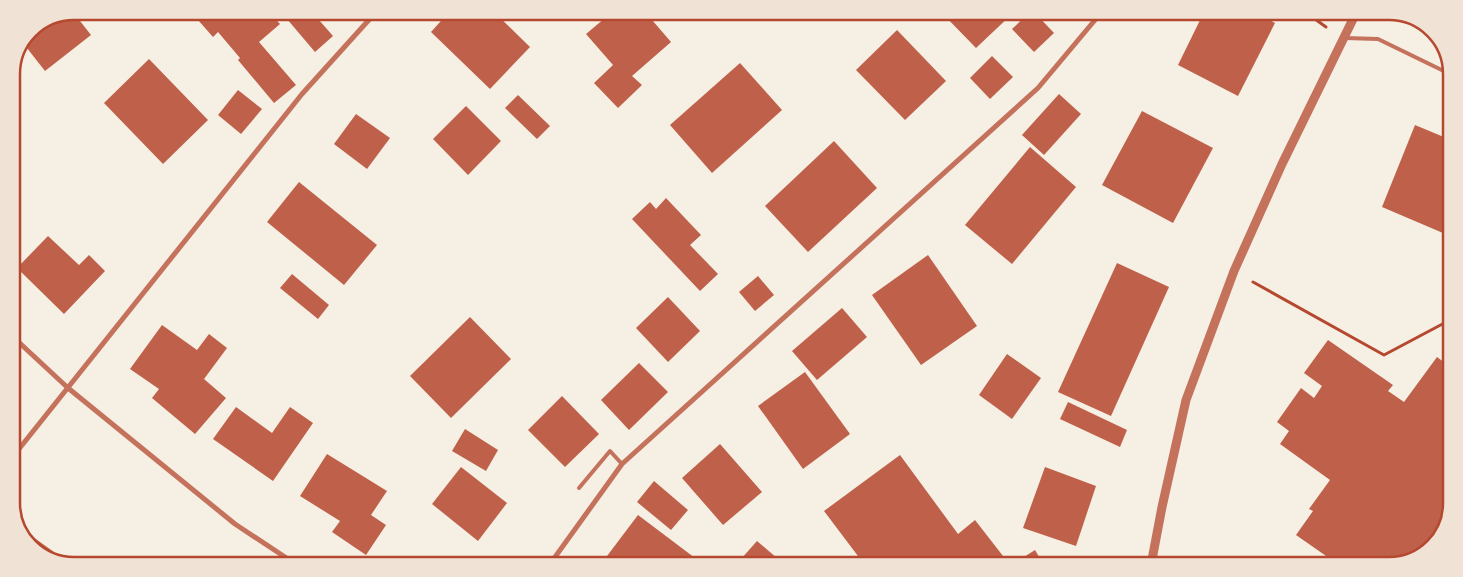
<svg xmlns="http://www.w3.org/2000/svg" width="1463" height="577" font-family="Helvetica,sans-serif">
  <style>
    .building { fill: #bf614a }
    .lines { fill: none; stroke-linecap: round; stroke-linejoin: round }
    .path { stroke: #b5482f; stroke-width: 3 }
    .service { stroke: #c5725c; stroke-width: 4 }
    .minor { stroke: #c5725c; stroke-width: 5 }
    .tertiary { stroke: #c5725c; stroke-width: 9 }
    .rim { fill: none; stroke: #b5482f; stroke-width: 2.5 }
  </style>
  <rect width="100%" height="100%" fill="#f6efe4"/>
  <!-- building -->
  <g class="building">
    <polygon points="73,12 91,35 45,71 23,43 30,29"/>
    <polygon points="191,12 269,12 280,24 259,42 296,85 274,103 238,60 240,58 218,32 213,37"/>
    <polygon points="295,12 312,12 333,36 315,52 287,19"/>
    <polygon points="449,12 494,12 530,47 490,89 431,32"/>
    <polygon points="611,13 646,13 671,42 632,76 642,85 618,108 594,83 613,65 586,34"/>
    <polygon points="942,13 952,13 1012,14 976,48"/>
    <polygon points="1028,14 1036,14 1054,33 1034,52 1012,29"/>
    <polygon points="1203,14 1258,14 1275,23 1238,96 1178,65"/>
    <polygon points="897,30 946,81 905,120 856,70"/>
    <polygon points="992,56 1013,77 990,99 970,78"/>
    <polygon points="149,59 208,120 163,164 104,103"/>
    <polygon points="740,63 782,110 712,173 670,125"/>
    <polygon points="238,90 262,109 241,134 218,115"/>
    <polygon points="1059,94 1081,114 1044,155 1022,135"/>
    <polygon points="518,95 550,126 537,139 505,108"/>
    <polygon points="466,106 501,141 468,175 433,139"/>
    <polygon points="1142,111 1213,148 1173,223 1102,185"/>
    <polygon points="356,114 390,138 367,169 334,144"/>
    <polygon points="1415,125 1451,140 1450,236 1382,207"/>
    <polygon points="834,141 877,188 808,252 765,206"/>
    <polygon points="1030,147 1076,187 1012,264 965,225"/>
    <polygon points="299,182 377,245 344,285 267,222"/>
    <polygon points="666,198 701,235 690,245 718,274 700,291 632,219 650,202 656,209"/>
    <polygon points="48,236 79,265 89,255 105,271 64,314 17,268"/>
    <polygon points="928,255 977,326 921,365 872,295"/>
    <polygon points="1117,263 1169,287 1111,416 1058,392"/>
    <polygon points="292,274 329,305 318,319 280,288"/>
    <polygon points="758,276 774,295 755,311 739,292"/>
    <polygon points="668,297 700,331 668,362 636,328"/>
    <polygon points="842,308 867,337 817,380 792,351"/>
    <polygon points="470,317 511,359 451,418 410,376"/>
    <polygon points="162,325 197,350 209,334 227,348 204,379 226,398 195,434 152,398 159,389 130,369"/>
    <polygon points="1328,340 1393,385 1388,391 1404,402 1437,357 1449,366 1448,524 1424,555 1390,566 1323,566 1329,558 1296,535 1313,511 1309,509 1330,480 1280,444 1289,431 1277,422 1301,388 1314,398 1322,386 1304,373"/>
    <polygon points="1007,354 1041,378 1012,419 979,395"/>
    <polygon points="639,363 668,392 629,430 601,400"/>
    <polygon points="805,372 850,434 803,469 758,406"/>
    <polygon points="562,396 599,434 565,467 528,430"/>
    <polygon points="1068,402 1127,430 1120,447 1060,419"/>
    <polygon points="236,407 272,433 290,407 313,423 273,481 213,439"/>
    <polygon points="465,429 498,450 486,471 452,451"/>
    <polygon points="720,444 762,492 723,525 682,478"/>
    <polygon points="327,454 387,491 371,515 386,525 366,555 332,532 340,521 300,496"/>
    <polygon points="900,455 958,534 975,520 1010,565 864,564 824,511"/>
    <polygon points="461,467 507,503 478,541 432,504"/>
    <polygon points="1045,467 1096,486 1076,546 1023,528"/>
    <polygon points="654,481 688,510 671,530 637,502"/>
    <polygon points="638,515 695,558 690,564 601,564"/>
    <polygon points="19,527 54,552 49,559 24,541"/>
    <polygon points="757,541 777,558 771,564 747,564 741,559"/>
    <polygon points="1035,550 1044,565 1011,565"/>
  </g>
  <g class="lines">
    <!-- path -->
    <g class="path">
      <polyline points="1308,14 1326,27"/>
      <polyline points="1253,282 1384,355 1450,320"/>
    </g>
    <!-- service -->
    <g class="service">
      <polyline points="1345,38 1378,39 1452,75"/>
      <polyline points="579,488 610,451 622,464"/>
    </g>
    <!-- minor -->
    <g class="minor">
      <polyline points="11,335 68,388 235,524 294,563"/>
      <polyline points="11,459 302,94 376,12"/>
      <polyline points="550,564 622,464 1038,88 1100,14"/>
    </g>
    <!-- tertiary -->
    <polyline class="tertiary" points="1151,565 1162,507 1186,400 1234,271 1282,164 1355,15"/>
  </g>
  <!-- crop -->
  <path d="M0 0H1463V577H0ZM74 20H1389A54 54 0 0 1 1443 74V503A54 54 0 0 1 1389 557H74A54 54 0 0 1 20 503V74A54 54 0 0 1 74 20Z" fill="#f1e2d6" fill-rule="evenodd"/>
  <path class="rim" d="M74 20H1389A54 54 0 0 1 1443 74V503A54 54 0 0 1 1389 557H74A54 54 0 0 1 20 503V74A54 54 0 0 1 74 20Z"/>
</svg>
